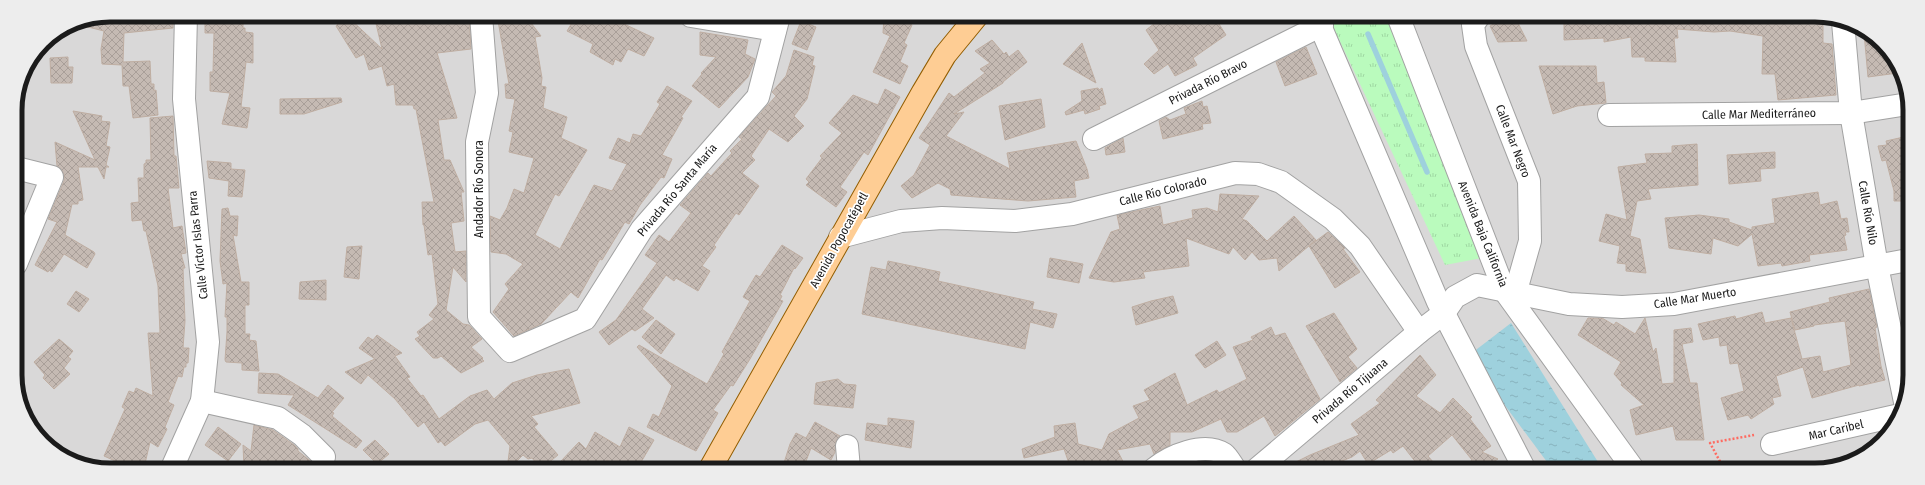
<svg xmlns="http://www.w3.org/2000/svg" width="1925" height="485" font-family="'Fira Sans Condensed',sans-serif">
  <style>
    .residential { fill: #d9d8d8 }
    .park { fill: url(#park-tufts) }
    .water { fill: url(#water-ripples) }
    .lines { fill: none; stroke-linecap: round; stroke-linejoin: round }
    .stream { stroke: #9ed1dd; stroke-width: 5.5 }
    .building { fill: url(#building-cross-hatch); stroke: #bfaea2 }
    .minor-casing { stroke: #a2a2a2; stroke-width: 24 }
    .major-casing { stroke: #925d00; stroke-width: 24 }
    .path { stroke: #fe6b61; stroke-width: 2.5; stroke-dasharray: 2 2; stroke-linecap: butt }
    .minor { stroke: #fff; stroke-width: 22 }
    .major { stroke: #fecd94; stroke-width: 22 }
    .labels { text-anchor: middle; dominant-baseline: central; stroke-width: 3.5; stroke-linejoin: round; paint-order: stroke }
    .street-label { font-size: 12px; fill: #1b1b1b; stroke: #fff }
    .rim { fill: none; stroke: #1b1b1b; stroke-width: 5 }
  </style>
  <defs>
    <pattern id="park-tufts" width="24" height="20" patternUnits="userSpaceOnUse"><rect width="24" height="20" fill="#bafbbd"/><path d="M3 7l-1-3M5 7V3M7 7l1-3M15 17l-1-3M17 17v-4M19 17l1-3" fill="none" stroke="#9fd7a2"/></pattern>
    <pattern id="water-ripples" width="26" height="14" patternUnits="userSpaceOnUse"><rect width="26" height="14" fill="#9ed1dd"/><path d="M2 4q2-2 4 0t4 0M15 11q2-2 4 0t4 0" fill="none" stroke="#88b3bd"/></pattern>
    <pattern id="building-cross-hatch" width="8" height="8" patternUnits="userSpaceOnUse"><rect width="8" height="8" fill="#c5bab3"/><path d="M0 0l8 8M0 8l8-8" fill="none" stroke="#a99f99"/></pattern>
  </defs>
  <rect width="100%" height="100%" fill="#ede8e0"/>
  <!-- residential -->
  <polygon class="residential" points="110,15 1834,17 1882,43 1908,92 1908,394 1897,423 1877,447 1851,463 1821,470 91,468 43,442 17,394 15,104 22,74 43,43 74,22"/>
  <!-- park -->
  <polygon class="park" points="1328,16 1386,16 1482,258 1445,265"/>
  <!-- water -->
  <polygon class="water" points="1511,323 1603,470 1553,470 1468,356"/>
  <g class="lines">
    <!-- stream -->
    <polyline class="stream" points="1368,34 1427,172"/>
  </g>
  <!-- building -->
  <g class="building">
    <polygon points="110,15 173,15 173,28 124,33 123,62 150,61 151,84 154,84 154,91 156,90 158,115 133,118 129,86 123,86 122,65 102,64 101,49 104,31 72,23"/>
    <polygon points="205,15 243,15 243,28 245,28 245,32 253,33 253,63 246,62 241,107 250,108 247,128 222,124 230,93 210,91 210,72 213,72 214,33 205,33"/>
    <polygon points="346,15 382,49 374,15 469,15 471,49 437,53 457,118 438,120 444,160 450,160 464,192 461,192 464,221 451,223 455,252 466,251 466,282 453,267 446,310 463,324 469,325 482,339 471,347 483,358 482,359 484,361 461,373 441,356 438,358 433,358 415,339 420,336 417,332 434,319 429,315 438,304 432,254 428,255 424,225 423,225 422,202 434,202 416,109 414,109 413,105 396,105 394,84 387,86 382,66 369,70 364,54 356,58 336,26"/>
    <polygon points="497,15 525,15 541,36 535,37 542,78 541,86 546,87 543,108 567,117 561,138 587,150 559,196 555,194 535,235 560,249 594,185 612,191 627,164 609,158 618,138 630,143 633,134 641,136 660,104 657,102 667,86 692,101 681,117 683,118 662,155 672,159 664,178 661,177 640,205 629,224 625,222 602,260 600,259 578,298 571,292 541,324 514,336 493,312 509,289 505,284 523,264 506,254 491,252 490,216 500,220 507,208 514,189 524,193 534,158 509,152 513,132 509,131 515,99 506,98 505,84 509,84"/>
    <polygon points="576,16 607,16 654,38 644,56 628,49 621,62 615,59 613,65 590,52 593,44 567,31"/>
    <polygon points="884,16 904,16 902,20 912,25 904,43 907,45 900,62 908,66 900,84 873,72 890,36 883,33"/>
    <polygon points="1164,16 1214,16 1226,35 1193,58 1197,65 1175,76 1168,64 1154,74 1144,64 1159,50 1146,30"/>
    <polygon points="1506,17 1510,17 1514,24 1518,23 1527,41 1498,42 1490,26"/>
    <polygon points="1577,17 1823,17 1823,43 1832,44 1836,95 1778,100 1775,74 1762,74 1763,36 1730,31 1714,32 1677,29 1678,38 1674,38 1676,62 1645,61 1645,57 1632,57 1631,37 1604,42 1604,38 1564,40 1564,19 1577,19"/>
    <polygon points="801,21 816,27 807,50 792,44"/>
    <polygon points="700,32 748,40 745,54 755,59 748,77 719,108 692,86 702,74 701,73 716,57 700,55"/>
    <polygon points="1864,33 1882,43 1898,73 1868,77"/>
    <polygon points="992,40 1004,54 1006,52 1009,57 1018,50 1027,62 1003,82 1003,83 954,114 964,112 946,136 1010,169 1007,153 1076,141 1087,169 1089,178 1074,181 1076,197 1028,201 951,195 950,189 938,183 912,198 901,186 914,175 930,145 919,138 949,93 954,97 985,73 980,69 990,63 975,51"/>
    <polygon points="1082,43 1096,83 1063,64"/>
    <polygon points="1306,47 1317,74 1285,86 1276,62"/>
    <polygon points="794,50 814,57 812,65 815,66 807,99 794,116 804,126 788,142 769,129 751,156 755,160 742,173 759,186 739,215 736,213 714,245 716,247 702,266 710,271 698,291 676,278 674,281 666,275 642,309 654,318 635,331 632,329 609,345 599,332 616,320 657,263 645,255 659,235 669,242 691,213 680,205 708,173 711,176 732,153 730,151 742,139 739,137 776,96 772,92 786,76"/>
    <polygon points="68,57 68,67 73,67 72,83 51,83 50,58"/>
    <polygon points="1539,66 1596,66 1597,83 1604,82 1606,103 1577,106 1553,114"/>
    <polygon points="1098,88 1099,90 1102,88 1106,104 1099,106 1100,109 1085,114 1084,110 1066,115 1065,112 1082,101 1081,91"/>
    <polygon points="885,89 900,97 868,155 864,152 840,187 847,192 836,207 806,185 809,182 806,179 822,158 820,156 842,133 829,123 853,95 878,105"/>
    <polygon points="341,98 342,102 304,114 280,114 280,99"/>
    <polygon points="1041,99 1045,127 1005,140 999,106"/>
    <polygon points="1202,101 1203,107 1207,106 1211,123 1202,124 1203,129 1163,139 1159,121 1166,117 1170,120 1186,114 1184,108"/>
    <polygon points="73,111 102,116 101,121 110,122 106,146 110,147 106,165 109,167 106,167 104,179 98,167 78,167 83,200 78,201 78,204 72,204 65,235 94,252 95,254 87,268 64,254 52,272 49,270 48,272 35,265 57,222 48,219 64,181 64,174 61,169 57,166 55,142 95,160"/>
    <polygon points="173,116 174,156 176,156 179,188 168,188 173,228 182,226 186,253 181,254 185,268 183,268 185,321 183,348 189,348 188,363 186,363 186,367 184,367 182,377 178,376 168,402 174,405 165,427 167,429 158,447 150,442 144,468 131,468 104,456 125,409 122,407 129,391 134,393 136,388 153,396 148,333 160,333 158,286 146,231 144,231 142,220 132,221 131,203 139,202 138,178 144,178 144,164 146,163 146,160 151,160 150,118"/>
    <polygon points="1908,136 1908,201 1894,201 1894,191 1886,160 1882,161 1878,146 1887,145 1886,141"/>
    <polygon points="1123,138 1125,152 1106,155 1105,148"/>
    <polygon points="1697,144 1698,185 1648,189 1651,199 1637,201 1630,236 1640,239 1646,273 1626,271 1626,264 1617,263 1620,246 1599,241 1606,214 1627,220 1618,167 1647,163 1645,154 1672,153 1672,146"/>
    <polygon points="1775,152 1775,168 1760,169 1761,181 1729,184 1727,155"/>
    <polygon points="207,161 231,163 231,169 245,170 242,197 228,196 229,181 209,178"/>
    <polygon points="1818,192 1820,205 1837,201 1841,219 1847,218 1849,232 1845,232 1846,235 1844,236 1847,250 1809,255 1810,261 1782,266 1781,263 1758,266 1752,234 1738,246 1713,238 1711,254 1669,248 1665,218 1699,215 1729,219 1729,222 1752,230 1752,227 1775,223 1772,199"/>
    <polygon points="1220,194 1259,196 1242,219 1247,221 1267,241 1294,216 1316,240 1279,271 1277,258 1259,260 1252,252 1245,260 1233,247 1229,254 1186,238 1189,266 1143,272 1145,278 1114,282 1089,278 1111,232 1120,229 1117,215 1160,206 1163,225 1193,218 1192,210 1207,208 1218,212"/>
    <polygon points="228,208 230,216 238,216 237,236 233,235 241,282 249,282 249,305 245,305 245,334 250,334 249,340 256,341 259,371 242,370 242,363 226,362 225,360 227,332 227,317 225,317 227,283 223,284 220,261 222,209"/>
    <polygon points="1328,232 1345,248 1343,249 1360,272 1335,288 1309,246"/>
    <polygon points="782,245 803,258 795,269 794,268 780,295 782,296 780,300 783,301 750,359 733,386 731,385 713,410 718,413 696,451 647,427 653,414 659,417 672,386 637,347 639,345 707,384 724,354 722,352 750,301 743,297 756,275 760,277"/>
    <polygon points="362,246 359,279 344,277 347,247"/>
    <polygon points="1050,258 1083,264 1079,283 1047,277"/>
    <polygon points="888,261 940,272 938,281 1034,302 1032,309 1057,314 1053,328 1030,322 1025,349 862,314 871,267 886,270"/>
    <polygon points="326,280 326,300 299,299 300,282"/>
    <polygon points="1869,289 1877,327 1875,328 1881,366 1885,380 1859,386 1859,385 1812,398 1803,367 1776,376 1781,396 1772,398 1774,404 1751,419 1748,415 1728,420 1721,398 1744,391 1738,363 1730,364 1727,345 1720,346 1719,337 1703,340 1698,324 1735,316 1736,319 1762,312 1765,323 1791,318 1802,359 1820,356 1823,372 1851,365 1845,321 1814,325 1814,326 1795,330 1790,312 1830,302 1829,298"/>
    <polygon points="76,291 89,299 79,312 67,304"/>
    <polygon points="1173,296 1178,313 1136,325 1132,307 1151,301"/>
    <polygon points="1334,313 1357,349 1348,357 1357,368 1340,382 1306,326"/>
    <polygon points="1588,318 1602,318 1614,325 1616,322 1635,334 1645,318 1653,352 1656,348 1662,384 1674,383 1674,330 1691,328 1693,342 1682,344 1690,383 1697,383 1704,440 1676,440 1673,426 1636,435 1630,410 1644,405 1621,385 1622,383 1614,374 1621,362 1578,335"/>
    <polygon points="656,320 675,334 661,354 642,337"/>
    <polygon points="1271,327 1275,336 1285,333 1320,399 1275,436 1264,416 1237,432 1227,432 1221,419 1192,432 1170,432 1170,445 1154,454 1150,444 1117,450 1127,469 1071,469 1064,449 1024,458 1022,449 1055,437 1054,426 1075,423 1078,444 1102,450 1109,434 1139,418 1133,406 1150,400 1144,390 1175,373 1187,405 1217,390 1219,393 1247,379 1233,347 1253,340 1251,337"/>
    <polygon points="377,335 402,353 395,356 410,377 407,378 421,396 423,395 439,419 470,396 487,390 494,399 512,383 537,375 569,369 580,403 531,416 538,424 534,427 558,455 541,469 532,458 528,459 523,455 509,469 507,469 510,446 488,420 475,424 445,446 441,441 438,443 424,422 418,427 395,399 368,375 361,384 345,372 375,359 359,348 368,337 373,340"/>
    <polygon points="59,339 73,351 68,357 71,359 64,368 70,374 54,389 43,378 45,375 34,362"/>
    <polygon points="1217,341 1226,355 1205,368 1195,355"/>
    <polygon points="1420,355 1436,375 1416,396 1440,413 1453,398 1472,417 1470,419 1491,446 1482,452 1498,459 1490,464 1495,469 1461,469 1472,460 1452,435 1428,456 1439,469 1421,469 1403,446 1393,453 1391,450 1368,464 1360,451 1352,457 1322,469 1282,469 1310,455 1359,435 1351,424 1380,403 1376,400"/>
    <polygon points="259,373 278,374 318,398 328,385 344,398 332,412 334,413 332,416 362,441 356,448 288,405 294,395 258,393"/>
    <polygon points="838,379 844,384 856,385 853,408 814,404 816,383"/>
    <polygon points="888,418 914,421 911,448 865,440 867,423 888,426"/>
    <polygon points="815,422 840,436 836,441 835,452 831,460 811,448 803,469 782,469 790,444 796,433 806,438"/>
    <polygon points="254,425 273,430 294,445 298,449 298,451 319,468 244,468 243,445 251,451"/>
    <polygon points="218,427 241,444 228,461 205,445"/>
    <polygon points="629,427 654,440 637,469 621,469 607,460 602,469 568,469 561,461 579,442 586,449 595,432 620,447"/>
    <polygon points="375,440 389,454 377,464 363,450"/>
  </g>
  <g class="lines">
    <defs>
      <g id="minor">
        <polyline points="481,15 487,93 477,142 479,317 510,351 585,319 642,229 758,97 779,16"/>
        <polyline points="691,16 775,30"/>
        <polyline points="1316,16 1438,302 1525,470"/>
        <polyline points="1398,16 1504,290 1634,470"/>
        <polyline points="1479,16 1473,25 1476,46 1529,181 1530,241 1515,294"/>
        <polyline points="1843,22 1851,113 1877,266 1905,402"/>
        <polyline points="1609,115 1851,113 1908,104"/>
        <polyline points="1094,139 1322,25"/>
        <polyline points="16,168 52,177 16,264"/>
        <polyline points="840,237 901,221 942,218 1015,221 1072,214 1235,173 1258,174 1281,182 1333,219 1360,246 1419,332"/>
        <polyline points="202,401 278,418 302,435 324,457"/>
        <polyline points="1772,444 1900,415"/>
        <polyline points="847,446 849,469"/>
        <polyline points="172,468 202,401 208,342 184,99 186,15"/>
        <path d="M1154 469C1170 456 1204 441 1224 454 1228 457 1232 465 1235 469"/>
        <polyline points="1257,469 1419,332 1444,313 1455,297 1477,285 1569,304 1622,307 1674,304 1908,260"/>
      </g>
      <polyline id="major" points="710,469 923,92 945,55 977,16"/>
    </defs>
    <!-- minor casing -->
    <use href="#minor" class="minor-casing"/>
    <!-- major casing -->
    <use href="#major" class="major-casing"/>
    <!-- path -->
    <polyline class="path" points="1718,470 1723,467 1710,443 1754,435"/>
    <!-- minor -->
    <use href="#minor" class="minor"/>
    <!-- major -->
    <use href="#major" class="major"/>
  </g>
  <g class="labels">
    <!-- street labels -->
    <g class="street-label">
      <text transform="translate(1208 82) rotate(-27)">Privada Río Bravo</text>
      <text transform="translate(1759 114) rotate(-1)">Calle Mar Mediterráneo</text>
      <text transform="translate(1513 141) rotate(69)">Calle Mar Negro</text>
      <text transform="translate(479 189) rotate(-90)">Andador Río Sonora</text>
      <text transform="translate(677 190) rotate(-50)">Privada Río Santa María</text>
      <text transform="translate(1163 191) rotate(-14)">Calle Río Colorado</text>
      <text transform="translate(1868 213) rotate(80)">Calle Río Nilo</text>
      <text transform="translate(1483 234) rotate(68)">Avenida Baja California</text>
      <text transform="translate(839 240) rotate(-61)">Avenida Popocatépetl</text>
      <text transform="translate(198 245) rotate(-96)">Calle Víctor Islas Parra</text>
      <text transform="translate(1695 298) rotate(-9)">Calle Mar Muerto</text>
      <text transform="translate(1350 391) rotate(-40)">Privada Río Tijuana</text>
      <text transform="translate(1836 430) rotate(-13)">Mar Caribel</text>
    </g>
  </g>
  <!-- crop -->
  <path d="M0 0H1925V485H0ZM110 22H1815A88 88 0 0 1 1903 110V375A88 88 0 0 1 1815 463H110A88 88 0 0 1 22 375V110A88 88 0 0 1 110 22Z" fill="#ededed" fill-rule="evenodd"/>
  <path class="rim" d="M110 22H1815A88 88 0 0 1 1903 110V375A88 88 0 0 1 1815 463H110A88 88 0 0 1 22 375V110A88 88 0 0 1 110 22Z"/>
</svg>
